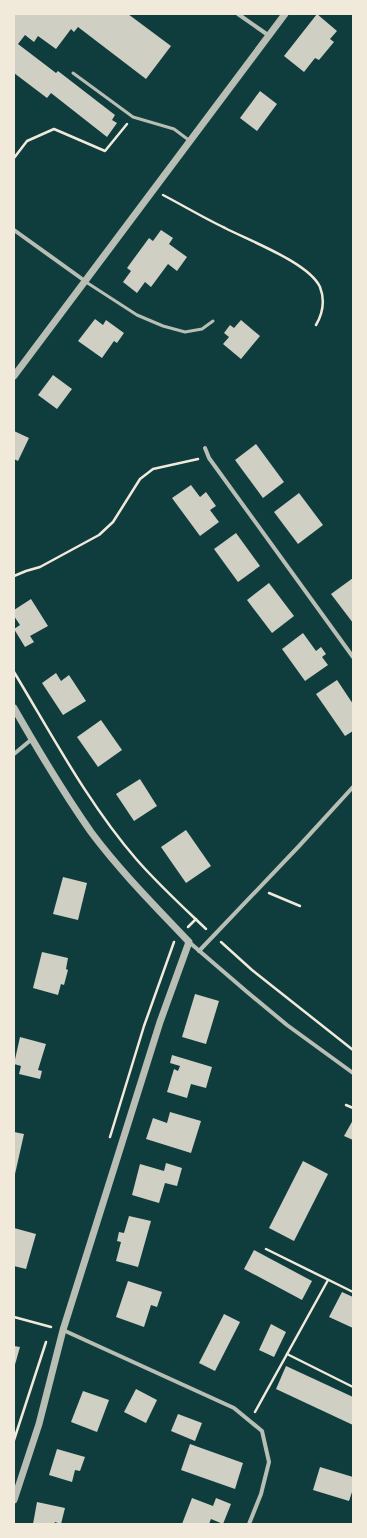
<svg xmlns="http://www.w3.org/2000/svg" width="367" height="1538" font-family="'Open Sans',sans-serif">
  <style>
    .building { fill: #cfcfc3 }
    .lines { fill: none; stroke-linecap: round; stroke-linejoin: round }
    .path { stroke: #f1e9da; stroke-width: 2.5 }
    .service { stroke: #b8beb3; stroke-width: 3 }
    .minor { stroke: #b8beb3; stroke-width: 4 }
    .tertiary { stroke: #b8beb3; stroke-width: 7 }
  </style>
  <rect width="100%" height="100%" fill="#0f3d3e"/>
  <!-- building -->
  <g class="building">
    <polygon points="14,14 128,14 171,46 146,79 78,27 74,32 71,29 56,49 38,36 34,42 25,35 18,44 56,73 58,71 115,115 112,120 117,123 107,137 51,93 47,98 14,73"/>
    <polygon points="317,14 337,31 330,39 334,42 319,60 315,58 304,72 284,56"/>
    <polygon points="260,91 277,104 257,131 240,118"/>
    <polygon points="161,230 173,238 169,244 187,257 177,271 168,264 151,287 145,282 137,293 123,282 131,271 127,268 149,238 153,241"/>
    <polygon points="95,319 103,325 106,320 124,333 117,343 114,341 102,358 78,341"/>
    <polygon points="241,320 260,336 241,359 223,344 229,337 224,333 230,325 234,328"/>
    <polygon points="53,375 72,389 57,409 38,395"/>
    <polygon points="14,431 29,438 18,461 14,459"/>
    <polygon points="256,444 284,482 263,498 235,460"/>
    <polygon points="191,485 200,497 206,492 216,506 210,510 219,522 200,536 172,498"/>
    <polygon points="299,493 323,525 298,544 274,512"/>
    <polygon points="236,533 260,566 238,582 214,549"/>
    <polygon points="353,578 353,623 331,594"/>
    <polygon points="269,583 294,616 272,633 247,600"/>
    <polygon points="31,599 48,626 30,636 34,642 25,647 14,629 20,625 14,616 14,610"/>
    <polygon points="303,633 316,651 321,647 326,654 322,657 328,665 305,681 282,649"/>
    <polygon points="56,673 61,681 69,675 86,701 63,715 42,683"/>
    <polygon points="337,680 353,704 353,731 345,736 316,694"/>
    <polygon points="101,720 122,750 98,767 77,737"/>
    <polygon points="140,779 157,806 134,821 116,794"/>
    <polygon points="186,830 211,866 186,883 161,847"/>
    <polygon points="63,877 87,883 78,920 53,914"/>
    <polygon points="42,952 68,958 66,969 68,970 64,985 61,984 58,995 33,988"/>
    <polygon points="195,994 219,1001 206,1044 182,1037"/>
    <polygon points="20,1037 46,1044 38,1070 42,1071 40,1079 19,1074 21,1066 14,1064"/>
    <polygon points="172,1055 212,1067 206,1088 191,1084 187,1098 167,1092 174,1069 178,1071 180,1066 170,1063"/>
    <polygon points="170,1112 201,1121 191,1153 146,1139 153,1118 167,1123"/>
    <polygon points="353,1120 353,1140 344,1136"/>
    <polygon points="14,1132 24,1134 15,1174 14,1174"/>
    <polygon points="303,1161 328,1174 294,1241 269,1228"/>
    <polygon points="166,1163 182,1168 177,1186 165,1183 159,1203 132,1195 140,1164 164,1171"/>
    <polygon points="129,1216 151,1221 138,1267 116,1261 121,1242 117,1241 119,1232 124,1233"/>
    <polygon points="14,1228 36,1234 26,1269 14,1266"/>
    <polygon points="254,1250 312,1281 302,1300 244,1269"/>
    <polygon points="128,1281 162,1292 157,1307 151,1305 144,1327 116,1317"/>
    <polygon points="342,1292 353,1297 353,1328 329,1317"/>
    <polygon points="224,1314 240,1322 215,1371 199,1363"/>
    <polygon points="271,1324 286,1332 274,1357 259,1350"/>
    <polygon points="14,1346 20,1347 14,1368"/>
    <polygon points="286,1366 353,1397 353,1425 276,1389"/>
    <polygon points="136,1389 157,1400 146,1423 124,1412"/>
    <polygon points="83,1391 109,1400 97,1432 71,1422"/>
    <polygon points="178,1414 202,1423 195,1441 171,1431"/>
    <polygon points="190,1444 243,1463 235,1489 181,1470"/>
    <polygon points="57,1449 85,1457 80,1471 75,1470 72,1482 49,1475"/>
    <polygon points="320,1467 353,1477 353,1489 349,1501 313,1490"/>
    <polygon points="192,1498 213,1506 216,1498 231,1504 223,1524 211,1519 209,1524 182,1524"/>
    <polygon points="37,1502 65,1508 61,1524 55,1522 54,1524 33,1524"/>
  </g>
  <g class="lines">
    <!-- path -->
    <g class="path">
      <polyline points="14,158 27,141 54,129 105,151 127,124"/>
      <path d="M163 195C184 206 204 218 225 228 250 241 309 263 320 287 325 300 323 313 316 325"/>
      <polyline points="14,576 26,571 40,567 99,535 113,522 140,479 153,469 198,459"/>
      <path d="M14 672C52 735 89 805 137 860 159 885 183 907 206 929"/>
      <polyline points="269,893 300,906"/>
      <polyline points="188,927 196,919"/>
      <polyline points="221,942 252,970 353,1050"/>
      <polyline points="346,1105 353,1108"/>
      <polyline points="110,1137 144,1026 174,942"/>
      <polyline points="266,1249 353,1292"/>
      <polyline points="14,1317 51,1327"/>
      <polyline points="287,1354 353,1387"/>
      <polyline points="255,1412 328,1280"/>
      <polyline points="14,1440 46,1342"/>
    </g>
    <!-- service -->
    <g class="service">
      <polyline points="73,73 133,117 174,129 190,141"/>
      <polyline points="86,282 137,315 163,326 185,332 202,329 213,321"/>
    </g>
    <!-- minor -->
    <g class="minor">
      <polyline points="238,14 268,35"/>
      <polyline points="14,230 85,281"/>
      <polyline points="205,448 209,458 353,657"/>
      <polyline points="14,754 32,739"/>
      <polyline points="189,942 246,991 287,1025 353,1073"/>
      <polyline points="199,951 300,845 353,787"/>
      <polyline points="63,1330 234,1408 262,1431 269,1462 261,1494 249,1524"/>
    </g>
    <!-- tertiary -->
    <g class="tertiary">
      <polyline points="14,376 285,14"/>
      <path d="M14 708C38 750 63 792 91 832 120 871 155 906 189 942L160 1022 63 1330 39 1424 14 1500"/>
    </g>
  </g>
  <!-- border -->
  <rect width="367" height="1538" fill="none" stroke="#f1e9da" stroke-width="30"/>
</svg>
